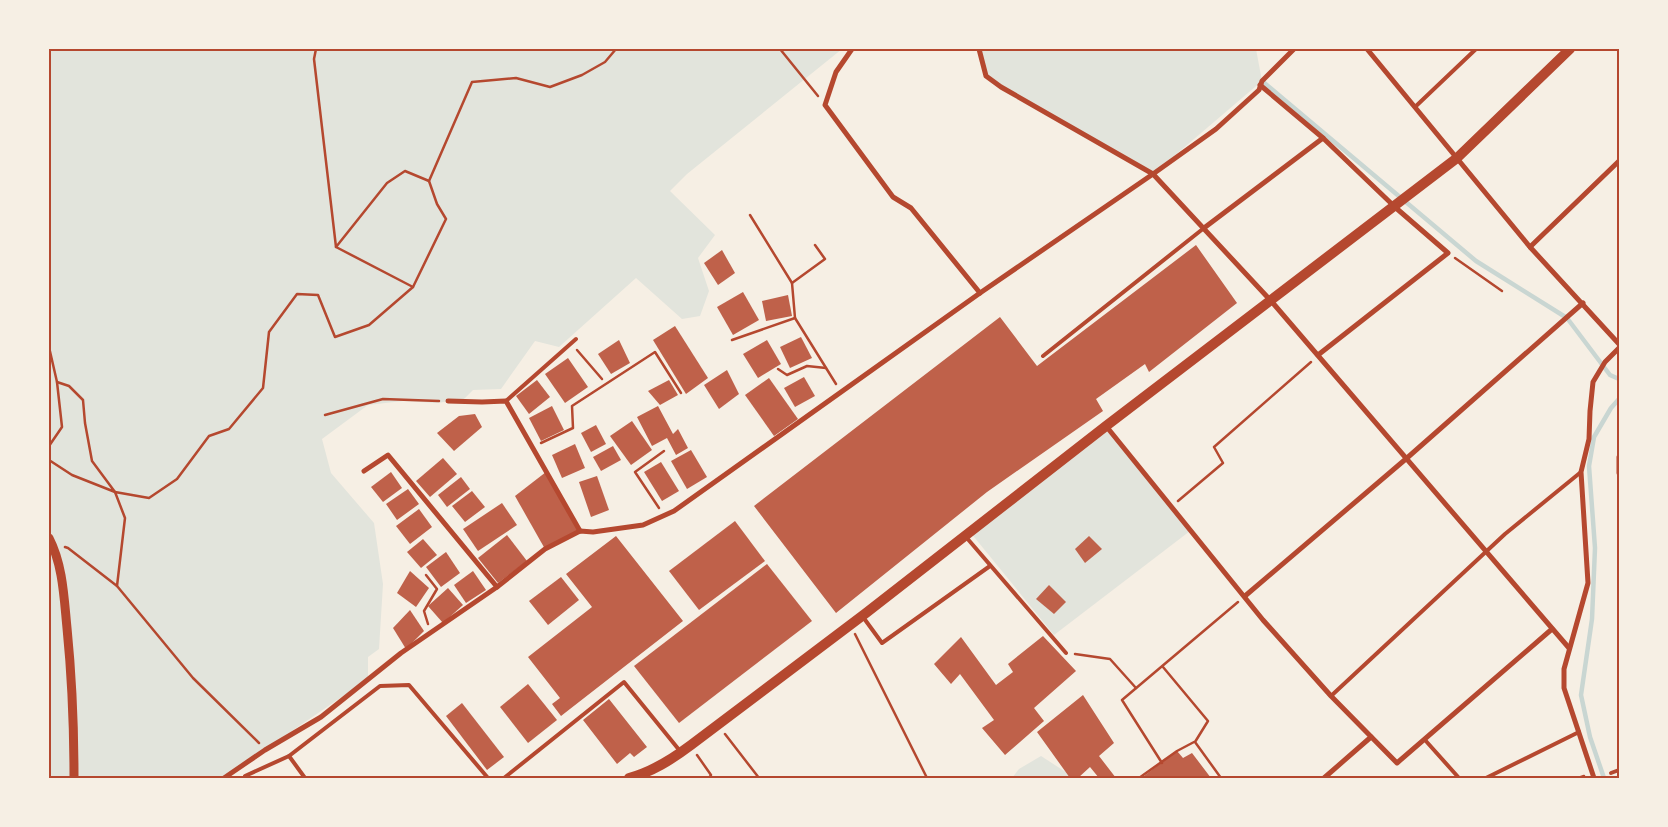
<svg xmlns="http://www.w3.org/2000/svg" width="1668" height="827" font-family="Signika,sans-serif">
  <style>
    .green { fill: #e2e4dc }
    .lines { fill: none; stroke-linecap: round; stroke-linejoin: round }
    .stream { stroke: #c9d6d2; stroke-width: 4.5 }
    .building { fill: #bf614a }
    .path { stroke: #b5482f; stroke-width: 2.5 }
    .service { stroke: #b5482f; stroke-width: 4 }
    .minor { stroke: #b5482f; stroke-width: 5 }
    .tertiary { stroke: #b5482f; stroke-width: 9 }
    .secondary { stroke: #b5482f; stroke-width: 10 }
    .neatline { fill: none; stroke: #b5482f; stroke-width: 2 }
  </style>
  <rect width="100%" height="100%" fill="#f6efe4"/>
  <!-- green -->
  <g class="green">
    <polygon points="49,49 842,49 687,174 670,191 715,235 698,258 709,291 700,316 682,319 636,278 559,347 535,341 501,389 473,390 464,399 437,403 403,401 368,405 322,439 331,473 374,523 383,584 379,649 368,657 368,679 230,773 225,778 49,778"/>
    <polygon points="979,49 1256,49 1262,81 1153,174 986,76"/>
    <polygon points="1106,426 1190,531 1054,635 970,532"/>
    <polygon points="1041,756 1075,778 1012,778 1019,769"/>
  </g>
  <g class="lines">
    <!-- stream -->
    <g class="stream">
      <polyline points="1262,81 1476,261 1567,318 1610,375 1619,379"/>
      <polyline points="1604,778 1590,737 1581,695 1592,619 1595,548 1589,466 1594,437 1611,408 1619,399"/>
    </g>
  </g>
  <!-- building -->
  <g class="building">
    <polygon points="1196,245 1237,303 1149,372 1145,364 1096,399 1103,411 987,492 836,613 754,506 1000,317 1037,366"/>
    <polygon points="722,250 735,273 718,285 704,263"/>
    <polygon points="743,292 759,320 733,335 717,307"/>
    <polygon points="788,295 792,316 766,321 762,301"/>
    <polygon points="675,326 708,378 686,394 653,340"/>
    <polygon points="801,337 812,358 790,368 780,347"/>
    <polygon points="619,340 630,363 611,374 598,354"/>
    <polygon points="767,340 781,364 758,378 743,354"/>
    <polygon points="568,358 588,387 565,403 545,374"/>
    <polygon points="727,370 739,394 719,409 704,385"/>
    <polygon points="804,377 815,396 795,407 784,388"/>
    <polygon points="769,378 798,419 774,436 745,395"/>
    <polygon points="537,380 550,397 529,414 516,396"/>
    <polygon points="669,380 678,395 660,405 648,391"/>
    <polygon points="552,406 564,430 541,441 529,418"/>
    <polygon points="658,406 673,434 678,429 688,448 676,455 667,438 652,446 637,417"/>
    <polygon points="475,414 482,427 454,451 437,433 459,416"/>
    <polygon points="632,421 652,450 631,465 610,436"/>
    <polygon points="596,425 606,444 591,452 581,433"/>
    <polygon points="575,444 585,468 562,478 552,455"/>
    <polygon points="613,446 621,460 601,471 593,457"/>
    <polygon points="691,450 707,477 687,489 671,461"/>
    <polygon points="443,458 457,474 430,497 416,481"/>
    <polygon points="661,462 679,491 662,501 644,472"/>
    <polygon points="391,472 402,488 383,502 371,487"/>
    <polygon points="546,472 580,529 545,549 515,496"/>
    <polygon points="597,476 609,510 591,517 579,482"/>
    <polygon points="461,477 470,489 447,507 438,495"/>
    <polygon points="408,489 419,504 397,520 386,504"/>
    <polygon points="472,491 485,507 465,522 452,506"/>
    <polygon points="502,503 517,525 478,551 463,529"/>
    <polygon points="419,509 432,527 410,544 396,526"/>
    <polygon points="735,521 765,561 699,610 669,571"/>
    <polygon points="507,535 527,561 498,583 478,558"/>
    <polygon points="616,536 683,621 561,716 552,704 560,698 528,657 592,607 566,574"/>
    <polygon points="1089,536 1102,549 1085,563 1075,549"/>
    <polygon points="423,539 437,555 421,568 407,552"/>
    <polygon points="446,552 460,573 441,587 426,567"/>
    <polygon points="767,564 812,621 679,723 634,666"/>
    <polygon points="410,571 429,588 416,607 397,593"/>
    <polygon points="473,571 486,590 466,603 454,585"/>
    <polygon points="561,577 579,600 548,625 529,601"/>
    <polygon points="1049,585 1066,602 1054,614 1036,599"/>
    <polygon points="448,588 463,605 443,623 428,606"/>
    <polygon points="410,610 424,631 406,649 393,628"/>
    <polygon points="1043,636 1076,671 1034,708 1044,721 1005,755 982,728 994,720 960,674 951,684 934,664 961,637 996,685 1013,672 1008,664"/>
    <polygon points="528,684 557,720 528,743 500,707"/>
    <polygon points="1083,695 1114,743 1099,756 1116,778 1099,778 1090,767 1078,778 1070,778 1037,732"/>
    <polygon points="609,699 647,747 634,757 630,753 617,764 583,720"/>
    <polygon points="462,703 504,757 487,770 446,716"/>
    <polygon points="1177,751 1183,758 1192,753 1211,778 1145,778 1144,776"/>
  </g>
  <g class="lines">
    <!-- path -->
    <g class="path">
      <polyline points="316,49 314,59 336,247 387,183 405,171 429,181"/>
      <polyline points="780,49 818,96"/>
      <polyline points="750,215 792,283 795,318 836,384"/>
      <polyline points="336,247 413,287"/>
      <polyline points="1455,258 1502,291"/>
      <polyline points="792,283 825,259 815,245"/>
      <polyline points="732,340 795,318"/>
      <polyline points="49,347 57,382 69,386 83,400 85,423 92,461 115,492 72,475 49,460"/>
      <polyline points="577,350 602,379"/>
      <polyline points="778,369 787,375 807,366 826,368"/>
      <polyline points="325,415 383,399 439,401"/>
      <polyline points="541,443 573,428 572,406 655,352 681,393"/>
      <polyline points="49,446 62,427 57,382"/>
      <polyline points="1178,501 1223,463 1214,447 1311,362"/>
      <polyline points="659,508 635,472 664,451"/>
      <polyline points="65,547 68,548 117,586 193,678 259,743"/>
      <polyline points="426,575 437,589 424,611 428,624"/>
      <polyline points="117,586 125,518 115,492 149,498 177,479 209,436 229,429 263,388 269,332 297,294 318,295 335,337 369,325 413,287 446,219 437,204 429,181 472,82 516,78 550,87 582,75 605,62 616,49"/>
      <polyline points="855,634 927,778"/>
      <polyline points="1075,654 1110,659 1136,688"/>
      <polyline points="1163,667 1208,721 1195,742 1221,778"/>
      <polyline points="725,734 759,778"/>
      <polyline points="697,755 711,775 709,778"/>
      <polyline points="1162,763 1122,700 1238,602"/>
      <polyline points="1139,778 1177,751 1194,742"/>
      <polyline points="1578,778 1584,776"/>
    </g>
    <!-- service -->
    <g class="service">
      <polyline points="1415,107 1476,49"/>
      <polyline points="1043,356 1204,228"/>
      <polyline points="506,401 576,339"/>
      <polyline points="966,537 1066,653"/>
      <polyline points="863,617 882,643 990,566"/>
      <polyline points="1331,696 1505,534 1581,472"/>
      <polyline points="1425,740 1459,778"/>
      <polyline points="289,756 305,778"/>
      <polyline points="1611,773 1619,770"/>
      <polyline points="245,776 289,756 380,686 409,685 488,778"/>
      <polyline points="504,778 624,682 680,751"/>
      <polyline points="1486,778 1579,732"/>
    </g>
    <!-- minor -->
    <g class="minor">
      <polyline points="852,49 836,72 825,105 893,197 911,208 980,293"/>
      <polyline points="979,49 986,76 1001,87 1153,174 1272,302 1569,648"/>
      <polyline points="1367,49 1530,247 1619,344"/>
      <polyline points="1260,85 1323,138"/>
      <polyline points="1204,228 1323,138 1396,208 1448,253 1318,355"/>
      <polyline points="1530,247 1619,161"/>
      <polyline points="448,401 482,402 506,401 580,531"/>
      <polyline points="1106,426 1263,620 1331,696 1397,763 1552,629"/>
      <polyline points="1619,457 1619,473"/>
      <polyline points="364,471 388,455 497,587"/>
      <polyline points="1245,596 1407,458 1583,303"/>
      <polyline points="224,778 265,750 321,717 401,653 497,587 545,549 580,531 593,532 643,525 674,511 980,293 1153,174 1216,129 1259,90 1262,81 1294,49"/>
      <polyline points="1324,778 1371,737"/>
      <polyline points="1594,778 1564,688 1564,669 1588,583 1581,472 1589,439 1590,411 1593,382 1605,362 1619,348"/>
    </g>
    <!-- tertiary -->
    <path class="tertiary" d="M49 538C63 565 64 598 67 628 72 678 74 728 74 778"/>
    <!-- secondary -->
    <path class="secondary" d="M629 778C652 772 671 760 691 745L866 613 1106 426 1457 158 1570 49"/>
  </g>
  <!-- border -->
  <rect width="1668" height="827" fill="none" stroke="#f6efe4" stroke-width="100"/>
  <rect x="50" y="50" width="1568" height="727" class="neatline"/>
</svg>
